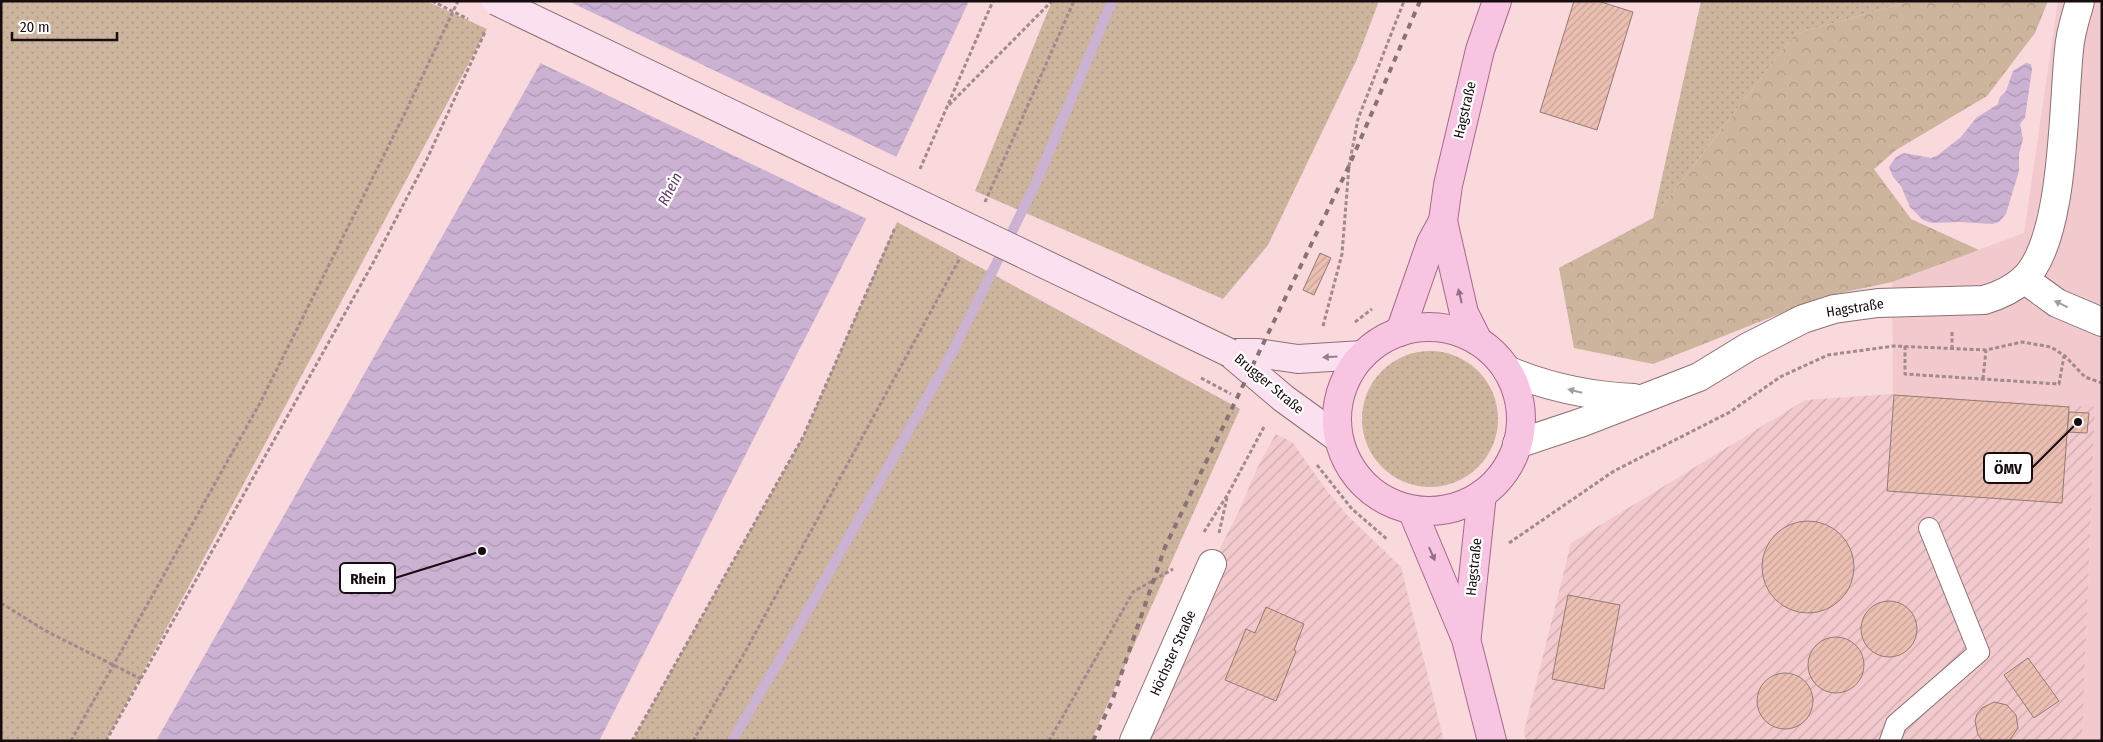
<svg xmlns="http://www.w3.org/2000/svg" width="2103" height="742" font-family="'Fira Sans Condensed',sans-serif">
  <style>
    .built { fill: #f2c9cd }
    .industrial { fill: url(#industrial-furrows) }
    .grass { fill: url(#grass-dots) }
    .forest { fill: url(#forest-crowns) }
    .water { fill: url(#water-waves) }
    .pier { fill: #f9d9dc }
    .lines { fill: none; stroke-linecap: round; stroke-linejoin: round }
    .stream { stroke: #cbb1d2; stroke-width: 10 }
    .building { fill: url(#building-hatch); stroke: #957a72 }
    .service-casing { stroke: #8c7072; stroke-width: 22 }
    .minor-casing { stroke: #8c7072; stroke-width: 30 }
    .secondary-casing { stroke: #8c7072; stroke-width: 30 }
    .primary-casing { stroke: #a56a8a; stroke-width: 30 }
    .path { stroke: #a1898c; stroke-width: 3; stroke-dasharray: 4 2.5; stroke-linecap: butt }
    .service { stroke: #fff; stroke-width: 20 }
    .minor { stroke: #fff; stroke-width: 28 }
    .secondary { stroke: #fbe1f0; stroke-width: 28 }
    .primary { stroke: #f7c4e1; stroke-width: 28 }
    .rail { stroke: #887275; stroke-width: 4; stroke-dasharray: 6 6; stroke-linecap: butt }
    .secondary-bridge-casing { stroke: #8c7072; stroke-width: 30; stroke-linecap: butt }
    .path-bridge { stroke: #a1898c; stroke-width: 3; stroke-dasharray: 4 2.5; stroke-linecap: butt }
    .secondary-bridge { stroke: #fbe1f0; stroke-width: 28 }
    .oneway { fill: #927182 }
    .oneway2 { fill: #a29e9f }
    .oneway3 { fill: #94818a }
    .labels { text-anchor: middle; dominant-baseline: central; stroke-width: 4.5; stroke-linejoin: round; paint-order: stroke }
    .street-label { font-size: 14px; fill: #170c0e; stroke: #fff }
    .water-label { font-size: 15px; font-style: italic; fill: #5e3b68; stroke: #fff }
    .leader { fill: none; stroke: #170c0e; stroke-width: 2 }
    .callout-dot { fill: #170c0e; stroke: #fff; stroke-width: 2 }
    .callout { fill: #fff; stroke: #170c0e; stroke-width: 2 }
    .callout-label { font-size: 15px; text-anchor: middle; font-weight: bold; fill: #170c0e }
  </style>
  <defs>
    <pattern id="industrial-furrows" width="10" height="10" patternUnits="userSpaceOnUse" patternTransform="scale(1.25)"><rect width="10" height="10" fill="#f2c9cd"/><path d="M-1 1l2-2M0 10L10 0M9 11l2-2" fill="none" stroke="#cfabaf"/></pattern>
    <pattern id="grass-dots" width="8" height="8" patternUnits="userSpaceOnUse" patternTransform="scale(1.25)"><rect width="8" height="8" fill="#cdb49d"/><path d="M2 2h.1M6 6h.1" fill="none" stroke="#af9a86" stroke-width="1.8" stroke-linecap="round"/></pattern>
    <pattern id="forest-crowns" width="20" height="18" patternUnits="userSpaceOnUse" patternTransform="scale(1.25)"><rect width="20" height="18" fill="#cdb49d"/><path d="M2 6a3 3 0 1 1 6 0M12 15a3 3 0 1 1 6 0" fill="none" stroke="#af9a86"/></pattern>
    <pattern id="water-waves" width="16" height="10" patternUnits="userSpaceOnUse" patternTransform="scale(1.25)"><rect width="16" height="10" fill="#cbb1d2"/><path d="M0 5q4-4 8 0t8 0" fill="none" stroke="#ae97b3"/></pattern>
    <pattern id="building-hatch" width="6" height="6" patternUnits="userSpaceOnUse" patternTransform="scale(1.25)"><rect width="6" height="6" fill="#ebbfb1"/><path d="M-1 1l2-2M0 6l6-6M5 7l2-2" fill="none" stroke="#c9a397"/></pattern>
  </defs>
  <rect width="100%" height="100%" fill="#f9d9dc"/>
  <!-- built -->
  <polygon class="built" points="2058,1 2102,1 2102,741 2082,741 2095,408 1893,394 1892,282 2024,233"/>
  <!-- industrial -->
  <g class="industrial">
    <polygon points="1893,394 2095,407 2082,741 1526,741 1524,732 1571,543 1805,400"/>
    <polygon points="1276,434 1293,443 1327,491 1348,516 1401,567 1444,741 1134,741 1212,564 1239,511 1259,464"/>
  </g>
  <!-- grass -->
  <g class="grass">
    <polygon points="1,1 426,1 487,29 106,741 1,741"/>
    <polygon points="1052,1 1379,1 1357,59 1268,245 1223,299 975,191"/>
    <polygon points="1701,1 1911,1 1795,34 1653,218"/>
    <polygon points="897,222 1240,409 1091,741 632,741 803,437"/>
    <circle cx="1430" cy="419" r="68"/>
  </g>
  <!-- forest -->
  <polygon class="forest" points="1911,1 2048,1 2035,33 1987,96 1896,150 1874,169 1911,219 1979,250 1892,282 1822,297 1653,364 1574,348 1559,268 1653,218 1795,34"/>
  <!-- water -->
  <g class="water">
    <polygon points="571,1 969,1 881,190 599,741 156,741 557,34"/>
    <polygon points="2026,63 2031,64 2032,69 2025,118 2020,124 2023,139 2019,154 2019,171 2006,214 1999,222 1992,224 1959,222 1932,223 1923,220 1910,207 1901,186 1893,177 1889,167 1896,157 1904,153 1931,158 1938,155 1961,137 1976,118 1998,104 2000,97 2006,91 2013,71"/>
  </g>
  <!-- pier -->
  <polygon class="pier" points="568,1 899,158 869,220 538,62 555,33"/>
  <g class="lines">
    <!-- stream -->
    <polyline class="stream" points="732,741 790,642 952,353 1036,183 1112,1"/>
  </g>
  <!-- building -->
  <g class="building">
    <polygon points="1574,1 1598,1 1633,12 1597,130 1540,112"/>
    <polygon points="1320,253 1331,258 1314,295 1303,290"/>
    <polygon points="1894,395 2069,407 2062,503 1887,491"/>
    <polygon points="2069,412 2089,413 2087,433 2067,432"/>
    <circle cx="1808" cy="567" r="46"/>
    <polygon points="1568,595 1620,605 1604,689 1552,679"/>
    <circle cx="1889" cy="629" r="28"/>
    <polygon points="1266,607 1304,624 1294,650 1296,651 1276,701 1225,680 1246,629 1255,633"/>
    <circle cx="1836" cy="665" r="28"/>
    <polygon points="2028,658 2059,701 2034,718 2004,675"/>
    <circle cx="1785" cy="701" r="28"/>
    <polygon points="1994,702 2007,705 2016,715 2018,728 2009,741 1983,741 1978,735 1975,721 1977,714 1982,708"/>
  </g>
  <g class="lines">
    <defs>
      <polyline id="service" points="1890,741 1896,724 1979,652 1929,528"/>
      <g id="minor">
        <polyline points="2024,279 2057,303 2102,322"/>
        <path d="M1507 370C1547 387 1590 396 1634 398"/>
        <path d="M1517 444 1583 422 1699 377 1748 347 1803 319 1834 309 1878 303 1984 300C1998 296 2013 289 2024 279 2065 240 2063 105 2069 50 2070 33 2076 17 2080 1"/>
        <polyline points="1134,741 1212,564"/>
      </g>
      <g id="secondary">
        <polyline points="1230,353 1283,398 1338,438"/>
        <polyline points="1230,353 1258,353 1298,359 1363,355"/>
      </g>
      <g id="primary">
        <circle cx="1429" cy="419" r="92"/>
        <polyline points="1400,332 1431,243 1443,221"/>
        <polyline points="1478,341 1464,313 1443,221 1448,185 1480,50 1497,1"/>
        <polyline points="1412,510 1466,639 1492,741"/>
        <polyline points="1467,635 1482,494"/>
      </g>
    </defs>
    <!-- service casing -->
    <use href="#service" class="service-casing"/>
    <!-- minor casing -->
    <use href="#minor" class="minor-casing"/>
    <!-- secondary casing -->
    <use href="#secondary" class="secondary-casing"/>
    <!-- primary casing -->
    <use href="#primary" class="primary-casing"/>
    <!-- path -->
    <g class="path">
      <polyline points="949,105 1052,1"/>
      <polyline points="920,169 993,1"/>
      <polyline points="985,202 1074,1"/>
      <polyline points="1355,322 1372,309"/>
      <polyline points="1323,326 1342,254 1349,166 1358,119 1404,1"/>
      <polyline points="1905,346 1905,374 2059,384 2064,356"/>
      <polyline points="1952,349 1952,332"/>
      <polyline points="1983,379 1986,350"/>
      <polyline points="1317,465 1352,509 1388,540"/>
      <polyline points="1204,532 1228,494 1265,425"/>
      <polyline points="1219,533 1227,498"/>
      <polyline points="1509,543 1614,471 1730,412 1780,377 1828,355 1894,346 1986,350 2022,342 2051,347 2065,356 2085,377 2102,383"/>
      <polyline points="1,603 46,631 141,679"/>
      <polyline points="71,741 260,403 405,113 458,1"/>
      <polyline points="106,741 373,263 427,159 485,32"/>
      <polyline points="632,741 803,437 895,228"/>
      <polyline points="693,741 745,652 960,258"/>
      <polyline points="1049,741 1133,592 1173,569"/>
    </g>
    <!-- service -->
    <use href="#service" class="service"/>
    <!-- minor -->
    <use href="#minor" class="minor"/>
    <!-- secondary -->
    <use href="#secondary" class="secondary"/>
    <!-- primary -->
    <use href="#primary" class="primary"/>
    <!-- rail -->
    <polyline class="rail" points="1093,741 1112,701 1165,547 1349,166 1420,1"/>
    <defs>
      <polyline id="secondary-bridge" points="496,1 1230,353"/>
    </defs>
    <!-- secondary-bridge casing -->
    <use href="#secondary-bridge" class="secondary-bridge-casing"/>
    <!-- path-bridge -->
    <g class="path-bridge">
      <polyline points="432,1 468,19"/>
      <polyline points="1201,378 1231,394"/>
    </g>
    <!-- secondary-bridge -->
    <use href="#secondary-bridge" class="secondary-bridge"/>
  </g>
  <!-- one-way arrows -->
  <defs><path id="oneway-solid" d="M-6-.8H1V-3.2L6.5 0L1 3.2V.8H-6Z" transform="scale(1.25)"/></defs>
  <g class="oneway">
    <use href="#oneway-solid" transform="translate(1460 296) rotate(-103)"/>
    <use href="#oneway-solid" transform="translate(1432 554) rotate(66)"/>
  </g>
  <g class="oneway2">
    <use href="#oneway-solid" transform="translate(2061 304) rotate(-154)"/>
    <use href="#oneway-solid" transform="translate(1575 391) rotate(-166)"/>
  </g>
  <use class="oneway3" href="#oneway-solid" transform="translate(1330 357) rotate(177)"/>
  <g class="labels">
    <!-- street labels -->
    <g class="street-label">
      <text transform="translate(1465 110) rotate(-77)">Hagstraße</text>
      <text transform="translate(1855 308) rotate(-9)">Hagstraße</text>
      <text transform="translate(1269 384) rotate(40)">Brugger Straße</text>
      <text transform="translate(1474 567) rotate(-84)">Hagstraße</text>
      <text transform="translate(1173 653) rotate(-66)">Höchster Straße</text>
    </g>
    <!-- water labels -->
    <g class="water-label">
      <text transform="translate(670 189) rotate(-63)">Rhein</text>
    </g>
  </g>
  <!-- callouts -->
  <path class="leader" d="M2078 422L2032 468M482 551L395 578"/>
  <g class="callout-dot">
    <circle cx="2078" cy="422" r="5"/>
    <circle cx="482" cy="551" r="5"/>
  </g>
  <g class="callout">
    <rect x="1984" y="453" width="48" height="30" rx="5"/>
    <rect x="340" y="563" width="55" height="30" rx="5"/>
  </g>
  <g class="callout-label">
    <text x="2008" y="474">ÖMV</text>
    <text x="368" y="584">Rhein</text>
  </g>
  <!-- border -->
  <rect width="2103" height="742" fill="none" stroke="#170c0e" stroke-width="5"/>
  <!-- scale -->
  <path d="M12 32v8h105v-8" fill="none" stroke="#170c0e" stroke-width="2.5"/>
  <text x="20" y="32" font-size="15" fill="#170c0e" stroke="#ffffff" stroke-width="4" paint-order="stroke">20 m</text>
</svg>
